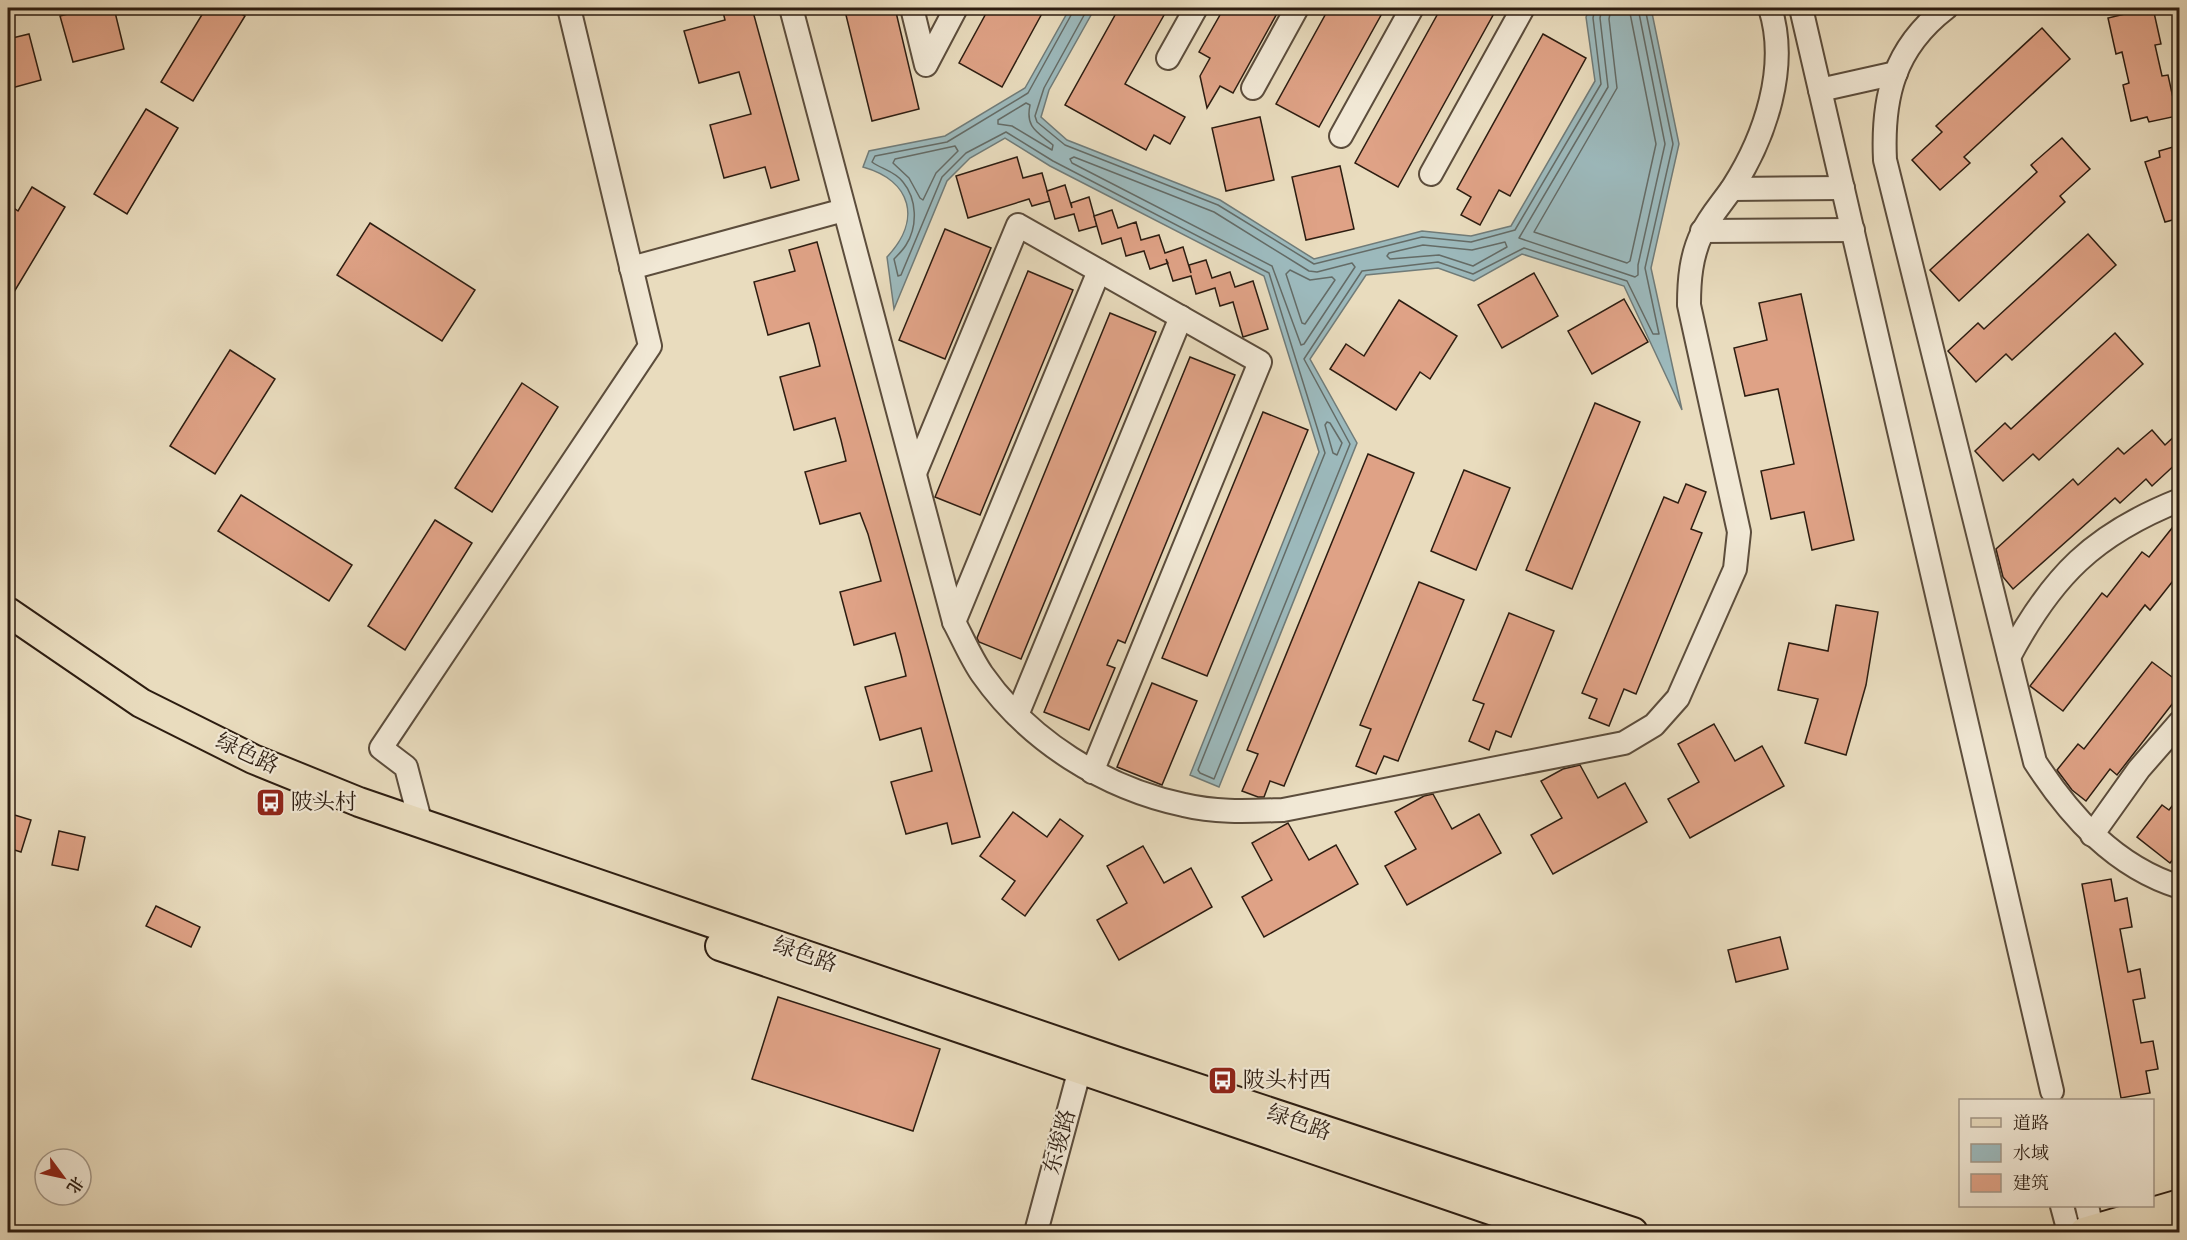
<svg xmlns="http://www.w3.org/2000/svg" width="2187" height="1240" font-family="'Libre Bodoni','Noto Serif SC',serif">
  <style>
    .water { fill: #9cb9bc; stroke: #707b78; stroke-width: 1.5 }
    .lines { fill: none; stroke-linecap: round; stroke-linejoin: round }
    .shore { stroke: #646b66; stroke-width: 1.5 }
    .building { fill: #dfa286; stroke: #2d1d11; stroke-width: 1.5 }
    .minor-casing { stroke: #5c4d3c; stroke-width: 26 }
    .major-casing { stroke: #2d1d11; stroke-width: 32 }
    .minor { stroke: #f1e8d5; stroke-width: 22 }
    .major { stroke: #e9dcbe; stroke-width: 28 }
    .labels { text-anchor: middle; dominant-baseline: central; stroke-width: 4.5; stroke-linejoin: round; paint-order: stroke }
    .street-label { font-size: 22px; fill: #2d1d11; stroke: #f1e8d5 }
    .poi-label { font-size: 22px; fill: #2d1d11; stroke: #f1e8d5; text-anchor: start }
  </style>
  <rect width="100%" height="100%" fill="#e9dcbe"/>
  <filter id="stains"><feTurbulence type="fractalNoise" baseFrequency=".00333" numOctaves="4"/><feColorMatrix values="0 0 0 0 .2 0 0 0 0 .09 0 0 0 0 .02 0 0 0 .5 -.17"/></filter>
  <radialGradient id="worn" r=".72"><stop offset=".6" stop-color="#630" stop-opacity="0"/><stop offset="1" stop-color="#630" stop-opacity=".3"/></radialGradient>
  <!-- water -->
  <path class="water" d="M1070 8H1095L1049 90 1041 117 1067 140 1220 200 1314 259 1422 231 1471 236 1511 226 1595 81 1586 17 1590 8H1651L1679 144 1651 268 1682 410 1624 286 1522 254 1474 281 1438 268 1366 275 1310 359 1357 443 1219 787 1190 775 1319 452 1264 276 1050 166 1005 138 970 158 947 181 894 309 887 257C922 220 912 181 863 167L869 151 945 136 1025 88Z"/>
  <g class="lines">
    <!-- shore -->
    <g class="shore">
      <path d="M1075 8 1028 93 947 142 875 156 872 162C881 169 895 171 903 182 917 199 918 226 906 245 903 250 898 255 894 259L898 276 901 275 942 177 966 153 1006 132 1053 161 1269 273 1325 453 1198 770 1200 773 1214 779 1350 444 1304 359 1362 271 1438 262 1473 274 1524 248 1627 281 1653 334H1659L1645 268 1673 144 1645 8"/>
      <polyline points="1088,8 1044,88 1035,116 1037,122 1065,145 1218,205 1314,264 1422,237 1471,242 1515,230 1601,84 1593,18 1595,8"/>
      <polyline points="1602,8 1600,18 1608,87 1519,238 1635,277 1638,275 1638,265 1665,144 1638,8"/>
      <polyline points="1611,8 1609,19 1617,88 1534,232 1627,263 1630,261 1656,144 1629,8"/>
      <path d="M1026 103 1030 105C1025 128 1038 132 1053 145L1052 150 1012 126 998 124V120Z"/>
      <polygon points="955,146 958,151 936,173 923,200 920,198 909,178 893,163 895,159"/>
      <polygon points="1074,157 1214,212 1309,271 1317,272 1352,263 1355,267 1304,344 1301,345 1272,266 1072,163 1070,159"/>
      <polygon points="1505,242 1507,247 1473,266 1439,255 1390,259 1387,256 1389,253 1423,245 1472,250"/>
      <polygon points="1290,270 1310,280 1332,277 1335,280 1305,324 1302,323 1286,274"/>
      <polygon points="1327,422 1330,423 1342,443 1337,455 1333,453 1325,425"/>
    </g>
  </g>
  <!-- building -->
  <g class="building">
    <polygon points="91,8 114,8 124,49 73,62 60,16"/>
    <polygon points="206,8 231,8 245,16 193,101 161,82"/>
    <polygon points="722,8 752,8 799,180 771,188 765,167 724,178 710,125 751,114 739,72 699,83 684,31 725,20"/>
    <polygon points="858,8 895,8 919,109 872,121 845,11"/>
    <polygon points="989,8 1045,8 1002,87 959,63"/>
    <polygon points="1119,8 1168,8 1125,84 1185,117 1170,144 1154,135 1146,150 1065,105"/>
    <polygon points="1224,8 1280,8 1233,93 1220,86 1207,108 1200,76 1210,58 1199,52"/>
    <polygon points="1329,8 1385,8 1319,127 1276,104"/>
    <polygon points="1441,8 1497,8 1398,187 1355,163"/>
    <polygon points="2123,8 2153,8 2161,44 2155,45 2162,76 2168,75 2177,116 2149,122 2147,117 2131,121 2123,85 2129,83 2122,52 2116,54 2108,18 2125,14"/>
    <polygon points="2042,28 2070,59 1964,157 1970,163 1940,190 1912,160 1942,132 1936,126"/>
    <polygon points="29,34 41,80 8,89 8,39"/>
    <polygon points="1543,34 1586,58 1510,196 1499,190 1480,225 1461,215 1471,197 1457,189"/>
    <polygon points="146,109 178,128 127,214 94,194"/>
    <polygon points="1260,117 1274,180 1226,191 1212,128"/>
    <polygon points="2062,138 2090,169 2060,196 2065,202 1959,301 1930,270 2037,172 2031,165"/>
    <polygon points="2180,145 2180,218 2165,222 2145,162 2160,157 2159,151"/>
    <polygon points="1017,157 1023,178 1042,173 1050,201 1032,206 1029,199 968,218 956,176"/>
    <polygon points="1340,166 1354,229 1306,240 1292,177"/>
    <polygon points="1065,185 1072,208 1071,203 1089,197 1097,226 1079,231 1074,214 1055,219 1047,191"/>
    <polygon points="32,187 65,207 8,302 8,204 18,211"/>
    <polygon points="1112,210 1118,228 1136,222 1141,240 1159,235 1165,253 1183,247 1191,273 1189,265 1206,260 1212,278 1230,272 1235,287 1253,281 1268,329 1243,337 1233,302 1220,306 1215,288 1196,294 1191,276 1173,281 1166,259 1168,263 1150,269 1144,251 1126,256 1121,238 1102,244 1094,216"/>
    <polygon points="370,223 475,290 442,341 337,275"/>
    <polygon points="945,229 991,248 945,359 899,340"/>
    <polygon points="2088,234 2116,265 2012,360 2006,354 1976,382 1948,351 1978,323 1984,329"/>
    <polygon points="817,242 980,837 952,844 947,823 906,834 891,782 932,771 921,728 880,740 865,687 906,676 901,655 895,633 854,645 840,592 881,581 868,534 860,513 820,524 805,472 846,461 841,440 835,418 794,430 780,377 820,366 815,345 809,323 768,335 754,282 795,271 789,250"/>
    <polygon points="1028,271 1073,290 980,515 935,497"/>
    <polygon points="1534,273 1558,316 1502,348 1478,305"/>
    <polygon points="1801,294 1854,540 1812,550 1804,512 1771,519 1761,471 1794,464 1778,389 1745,396 1734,348 1767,340 1759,303"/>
    <polygon points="1624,299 1648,342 1592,374 1568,331"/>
    <polygon points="1399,300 1457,336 1430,379 1420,372 1396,410 1330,369 1346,344 1364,356"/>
    <polygon points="1110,313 1156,332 1021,659 979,642 977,638"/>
    <polygon points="2115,333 2143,364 2039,460 2033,454 2003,481 1975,451 2005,423 2011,429"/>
    <polygon points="230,350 275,379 215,474 170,446"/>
    <polygon points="1190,357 1235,375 1125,643 1118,640 1107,665 1115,668 1089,730 1044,712"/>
    <polygon points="522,383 558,407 492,512 455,488"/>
    <polygon points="1595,403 1640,422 1572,589 1526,570"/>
    <polygon points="1263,412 1308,430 1207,676 1162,658"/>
    <polygon points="2152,430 2165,445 2180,431 2180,460 2152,486 2146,479 2120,503 2115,498 2013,589 2003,577 1996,549 2073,479 2078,485 2118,448 2124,454"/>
    <polygon points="1368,454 1414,473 1284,786 1270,781 1264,797 1258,797 1242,791 1258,754 1247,750"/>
    <polygon points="1464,470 1510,488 1476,570 1431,551"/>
    <polygon points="1686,484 1706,492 1691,529 1702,533 1636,694 1624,689 1609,726 1589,718 1597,699 1582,693 1664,497 1678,503"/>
    <polygon points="241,495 352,565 329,601 218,531"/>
    <polygon points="2180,518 2180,572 2150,610 2145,605 2063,711 2030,686 2102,593 2107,597 2142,552 2149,557"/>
    <polygon points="435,520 472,543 405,650 368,626"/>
    <polygon points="1419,582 1464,600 1398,761 1384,756 1376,774 1356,766 1371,729 1360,725"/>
    <polygon points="1836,605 1878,612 1866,685 1846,755 1805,743 1818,699 1778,690 1789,643 1828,651"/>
    <polygon points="1509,613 1554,631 1511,737 1496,731 1489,750 1469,741 1484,704 1473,700"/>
    <polygon points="2152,662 2180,683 2180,694 2117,775 2110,769 2086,801 2072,790 2057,770 2078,744 2084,749"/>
    <polygon points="1152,683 1197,701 1162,785 1117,767"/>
    <polygon points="1714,724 1735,761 1762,746 1784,786 1690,838 1668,799 1699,782 1678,744"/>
    <polygon points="1580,765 1598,798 1625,783 1647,822 1553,874 1531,835 1562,818 1541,781 1563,769"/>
    <polygon points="1433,794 1452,829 1479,814 1501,853 1407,905 1385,866 1416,849 1395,812 1424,796"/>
    <polygon points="2180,796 2180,851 2170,863 2137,837 2162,805 2169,810"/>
    <polygon points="1013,812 1047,837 1060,819 1083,836 1025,916 1002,899 1015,881 980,856"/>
    <polygon points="8,813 31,820 21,852 8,848"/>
    <polygon points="1288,823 1309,860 1336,845 1358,884 1264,937 1242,897 1272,880 1252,843"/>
    <polygon points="59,831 85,837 78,870 52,865"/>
    <polygon points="1143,846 1164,883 1191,868 1212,907 1119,960 1097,920 1127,903 1107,866"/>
    <polygon points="2111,879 2115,901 2127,898 2132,927 2120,929 2128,972 2140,969 2145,998 2133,1000 2141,1043 2153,1041 2158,1069 2146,1071 2150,1093 2121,1098 2082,884"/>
    <polygon points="156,906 200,927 191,947 146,926"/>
    <polygon points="1780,937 1788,969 1736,982 1728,950"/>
    <polygon points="778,997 940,1049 913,1131 752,1079"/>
  </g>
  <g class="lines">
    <defs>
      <g id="minor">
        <path d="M791 8 954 622C963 639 971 658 982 674 1029 741 1104 788 1184 805 1217 813 1250 811 1283 810L1624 743 1654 725 1678 698 1735 569 1739 532 1689 305C1689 280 1691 256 1702 233 1709 217 1723 202 1733 187 1765 137 1789 67 1770 8"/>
        <polyline points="912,8 926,65 956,8"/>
        <polyline points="1801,8 2052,1091"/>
        <path d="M1946 8C1894 48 1882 97 1885 160L2035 762C2070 816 2115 867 2180 887"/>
        <polyline points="1168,58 1196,8"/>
        <polyline points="1253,88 1297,8"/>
        <polyline points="1820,90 1896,73"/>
        <polyline points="1341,136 1412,8"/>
        <polyline points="1431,174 1523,8"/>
        <polyline points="1732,189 1843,188"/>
        <polyline points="1702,231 1853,230"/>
        <polyline points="631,268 844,210"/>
        <polyline points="915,473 1018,225 1260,362 1092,772"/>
        <polyline points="954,622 1099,271"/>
        <path d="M2009 657C2052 576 2094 534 2180 500"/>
        <polyline points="1017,715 1181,317"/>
        <polyline points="421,824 406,767 381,748 650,346 569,8"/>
        <polyline points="2092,835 2139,769 2180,722"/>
        <polyline points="2062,1206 2069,1232"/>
        <polyline points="2087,1206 2093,1232"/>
        <polyline points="1036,1232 1084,1054"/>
      </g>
      <g id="major">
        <polyline points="8,612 141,703 253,759 359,802 1118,1062 1633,1232"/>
        <polyline points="720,946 1555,1232"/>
        <polyline points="2084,1232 2180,1204"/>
        <polyline points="2156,1232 2180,1226"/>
      </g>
    </defs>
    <!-- minor casing -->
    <use href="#minor" class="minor-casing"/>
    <!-- major casing -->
    <use href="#major" class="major-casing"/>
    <!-- minor -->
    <use href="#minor" class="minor"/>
    <!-- major -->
    <use href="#major" class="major"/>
  </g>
  <!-- icons -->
  <defs>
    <symbol id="bus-square" viewBox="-11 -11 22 22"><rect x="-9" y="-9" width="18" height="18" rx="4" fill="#8f2418" stroke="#f1e8d5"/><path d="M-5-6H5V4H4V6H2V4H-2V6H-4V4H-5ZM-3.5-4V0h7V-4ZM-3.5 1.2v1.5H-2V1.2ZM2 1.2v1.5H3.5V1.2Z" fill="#fff"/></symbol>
  </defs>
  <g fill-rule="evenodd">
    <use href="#bus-square" x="254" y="786" width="33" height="33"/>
    <use href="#bus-square" x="1206" y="1064" width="33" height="33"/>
  </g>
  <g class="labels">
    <!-- street labels -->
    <g class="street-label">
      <text transform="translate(247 754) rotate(25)">绿色路</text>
      <text transform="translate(805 955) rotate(19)">绿色路</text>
      <text transform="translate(1299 1123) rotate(19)">绿色路</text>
      <text transform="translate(1060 1142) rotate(-75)">东骏路</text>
    </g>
    <!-- poi labels -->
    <g class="poi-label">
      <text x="291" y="802">陂头村</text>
      <text x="1243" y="1080">陂头村西</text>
    </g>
  </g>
  <!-- margin -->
  <rect width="2187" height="1240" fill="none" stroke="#e9dcbe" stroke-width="30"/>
  <rect x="9" y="9" width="2169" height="1222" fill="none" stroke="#2d1d11" stroke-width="3"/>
  <rect x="15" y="15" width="2157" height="1210" fill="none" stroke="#2d1d11" stroke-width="1.5"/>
  <!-- legend -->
  <rect x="1959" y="1099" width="195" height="108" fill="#f1e8d5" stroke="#a39787" stroke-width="1.5"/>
  <rect x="1971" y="1118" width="30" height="9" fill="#e9dcbe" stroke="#a39787" stroke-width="1.5"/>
  <text x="2013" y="1129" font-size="18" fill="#2d1d11">道路</text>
  <rect x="1971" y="1144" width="30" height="18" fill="#9cb9bc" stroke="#a39787" stroke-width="1.5"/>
  <text x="2013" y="1159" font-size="18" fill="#2d1d11">水域</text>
  <rect x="1971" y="1174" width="30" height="18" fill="#dfa286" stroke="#a39787" stroke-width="1.5"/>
  <text x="2013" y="1189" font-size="18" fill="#2d1d11">建筑</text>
  <!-- north arrow -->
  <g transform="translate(63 1177) rotate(123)"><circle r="28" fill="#f1e8d5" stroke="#a39787" stroke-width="1.5"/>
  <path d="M0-4.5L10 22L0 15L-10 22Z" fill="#8f2418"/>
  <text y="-9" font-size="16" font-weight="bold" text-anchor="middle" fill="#2d1d11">北</text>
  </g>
  <rect width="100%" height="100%" filter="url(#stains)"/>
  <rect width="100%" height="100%" fill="url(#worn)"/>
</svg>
